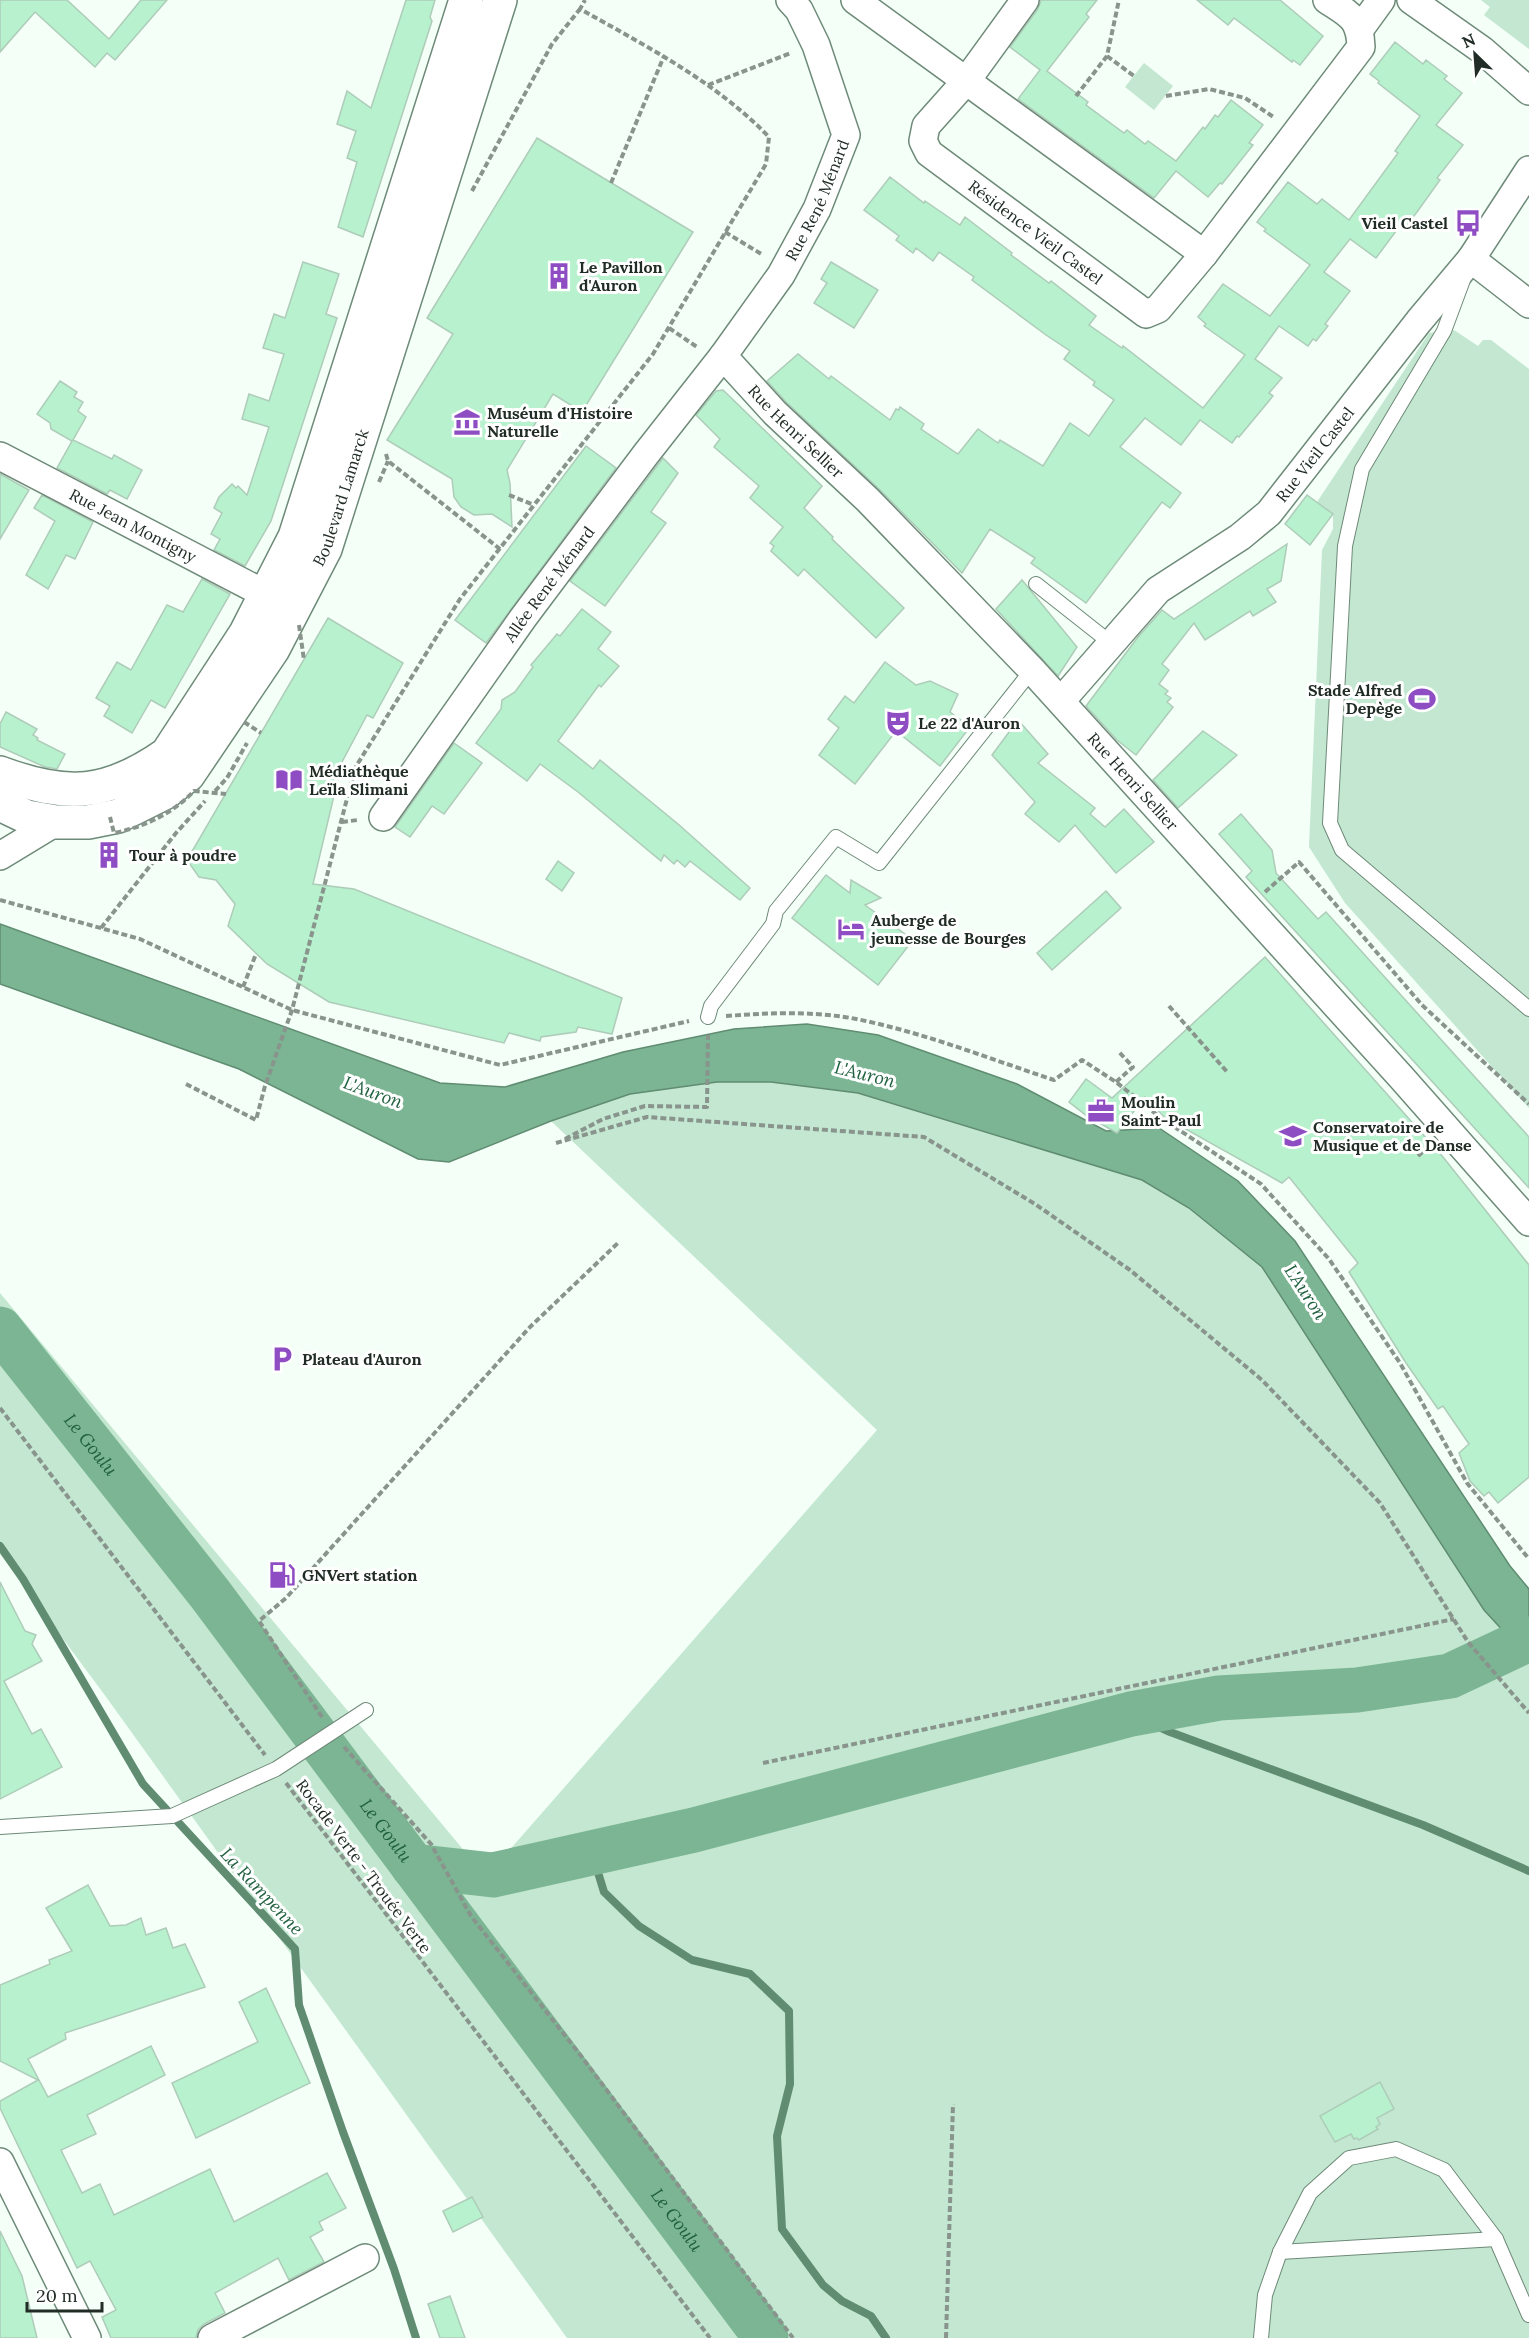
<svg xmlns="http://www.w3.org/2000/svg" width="1529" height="2338" font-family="Lora,serif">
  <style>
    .green { fill: #c3e7d0 }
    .water { fill: #7cb593; stroke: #608c72; stroke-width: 1.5 }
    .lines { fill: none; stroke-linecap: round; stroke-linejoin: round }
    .stream { stroke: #608c72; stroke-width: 8 }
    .river { stroke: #7cb593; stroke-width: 45 }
    .building { fill: #b7f1cd; stroke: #aeccb9; stroke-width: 1.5 }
    .service-casing { stroke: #6e8a78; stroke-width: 16 }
    .minor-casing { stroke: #6e8a78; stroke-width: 30 }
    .secondary-casing { stroke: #6e8a78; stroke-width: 36 }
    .path { stroke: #88948c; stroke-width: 4; stroke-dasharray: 6 3; stroke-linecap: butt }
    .service { stroke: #fff; stroke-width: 14 }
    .minor { stroke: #fff; stroke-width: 27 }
    .secondary { stroke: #fff; stroke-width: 33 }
    .path-bridge { stroke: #88948c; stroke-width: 4; stroke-dasharray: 6 3; stroke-linecap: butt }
    .labels { text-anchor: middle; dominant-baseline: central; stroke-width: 6; stroke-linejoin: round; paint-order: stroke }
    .street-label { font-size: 16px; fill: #202c25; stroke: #fff }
    .poi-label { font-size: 16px; font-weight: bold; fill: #202c25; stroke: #fff; text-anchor: start }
    .water-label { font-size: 18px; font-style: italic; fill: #20613f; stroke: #fff }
  </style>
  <rect width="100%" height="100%" fill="#f3fff7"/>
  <!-- green -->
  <g class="green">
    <polygon points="1481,0 1529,0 1529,49 1484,15 1490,7"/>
    <polygon points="1144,63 1173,86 1154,110 1125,87"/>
    <polygon points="1454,330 1478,346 1483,340 1491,340 1529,369 1529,1108 1345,903 1309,847 1322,550 1333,529 1333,514 1317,502 1429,333"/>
    <polygon points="717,1082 771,1082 858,1093 1142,1180 1189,1208 1262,1267 1484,1610 1529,1659 1529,2338 567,2338 104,1694 0,1554 0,1293 486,1877 877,1430 551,1121 630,1094"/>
  </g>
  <!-- water -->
  <polygon class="water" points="0,924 440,1083 505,1087 623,1052 734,1029 807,1024 878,1035 1017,1084 1106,1131 1159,1128 1238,1181 1295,1241 1510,1566 1529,1589 1529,1659 1484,1610 1262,1267 1189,1208 1142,1180 858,1093 771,1082 717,1082 630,1094 551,1121 449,1162 418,1159 239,1069 0,984"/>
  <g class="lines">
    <!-- stream -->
    <g class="stream">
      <polyline points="0,1546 23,1579 143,1784 295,1949 299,2005 343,2132 394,2269 416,2338"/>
      <polyline points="1131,1714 1170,1732 1423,1825 1529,1871"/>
      <polyline points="592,1853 604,1892 639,1926 692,1960 750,1974 789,2011 790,2084 777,2136 782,2229 823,2285 842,2301 871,2316 886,2338"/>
    </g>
    <!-- river -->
    <g class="river">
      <path id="s1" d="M0 1329 210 1594 766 2338"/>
      <polyline points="413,1866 493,1875 694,1830 1131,1714 1219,1698 1357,1690 1450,1676 1529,1639"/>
    </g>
  </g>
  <!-- building -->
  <g class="building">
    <polygon points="0,0 67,0 109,39 141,0 167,0 115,60 107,53 95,67 35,12 0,52"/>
    <polygon points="406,0 435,0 430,17 432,21 363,237 338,227 357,162 347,158 356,131 337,124 347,91 371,108"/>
    <polygon points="1041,0 1097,0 1086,14 1089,17 1047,71 1088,102 1086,105 1124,133 1127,130 1145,144 1148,141 1176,161 1203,127 1205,129 1215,115 1218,117 1231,100 1263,125 1249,143 1253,145 1222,184 1220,183 1208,197 1176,171 1154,198 1018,99 1040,70 1010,47 1038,9"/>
    <polygon points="1197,0 1280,0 1323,36 1300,65 1293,60 1292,62 1234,18 1228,25"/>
    <polygon points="1395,42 1423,64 1426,60 1447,76 1444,79 1462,93 1436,125 1463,145 1437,178 1440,180 1417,212 1406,226 1402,223 1376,258 1350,239 1324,272 1350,291 1325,324 1328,326 1316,341 1313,339 1308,346 1279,326 1255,359 1282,378 1269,393 1273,396 1239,437 1237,436 1232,443 1200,420 1181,445 1145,418 1120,447 1181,493 1170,508 1162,502 1086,603 1031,563 1035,558 990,529 962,573 879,489 786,402 767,381 798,354 829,379 831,376 890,420 896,409 899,410 900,407 924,424 921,429 958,454 978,429 998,443 1000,440 1043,466 1070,423 1089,436 1114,400 1093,385 1095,382 1064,359 1070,351 1046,335 972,280 974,277 939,252 933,261 916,248 913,253 896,240 899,236 864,210 890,177 924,203 925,201 960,225 965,217 1012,253 1011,255 1049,283 1051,281 1096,316 1089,325 1122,348 1123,346 1203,408 1245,355 1204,326 1206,324 1198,317 1223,284 1270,316 1310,265 1264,231 1266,229 1257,222 1288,182 1317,204 1322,199 1349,220 1398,153 1395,151 1420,116 1378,83 1379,81 1370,74"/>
    <polygon points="537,138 693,232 582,412 553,394 507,470 510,483 512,527 492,514 474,515 461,507 454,497 452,479 387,440 453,334 427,318"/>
    <polygon points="303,262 339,274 326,314 337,318 271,521 245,566 214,550 220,539 211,534 222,513 214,508 219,497 232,484 236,488 238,486 247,495 269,427 242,419 249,394 269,401 284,354 263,348 274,314 285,318"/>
    <polygon points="831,262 878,290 854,328 814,303 827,283 821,279"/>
    <polygon points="60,381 77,392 74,397 83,402 78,411 86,417 73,440 112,459 114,455 142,470 127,499 110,490 107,494 57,468 72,441 51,429 50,423 37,414"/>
    <polygon points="723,390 822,486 804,508 833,537 832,539 904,608 876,638 804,569 798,576 771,551 774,546 770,543 783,527 750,498 759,486 714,447 720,439 696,415 716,391"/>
    <polygon points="586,446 616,468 486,643 455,620"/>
    <polygon points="663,458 678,473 651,512 666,523 605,606 570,581"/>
    <polygon points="0,474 29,490 0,539"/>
    <polygon points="42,495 93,522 75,559 66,555 48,589 26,575 55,521 34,508"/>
    <polygon points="1307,495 1333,514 1310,545 1285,524"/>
    <polygon points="1287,544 1281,581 1267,589 1276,602 1253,616 1250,611 1205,640 1194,623 1162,664 1169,670 1159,684 1168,691 1165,694 1171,698 1167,702 1173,707 1136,755 1117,740 1086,706 1138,637 1162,610 1174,619"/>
    <polygon points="202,579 230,594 165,708 151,700 132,733 104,716 110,706 96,698 117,662 131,670 167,605 183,612"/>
    <polygon points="1022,580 1077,647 1058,676 996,609"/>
    <polygon points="582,609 611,632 598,649 619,666 601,687 599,685 558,741 593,769 600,760 678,824 750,888 740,900 690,861 685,867 677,860 674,864 664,855 661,861 578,792 540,764 527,781 476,743 501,709 502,700 515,692 533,667 531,665 557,634 560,636"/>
    <polygon points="328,618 403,663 373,718 367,715 342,762 313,884 354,889 622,998 612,1034 578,1027 576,1032 541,1037 540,1041 509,1033 504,1043 329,1002 267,964 228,926 235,904 216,880 199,877 187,860"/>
    <polygon points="885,662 916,685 930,681 958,694 950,712 970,727 940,766 896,731 855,784 819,755 839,728 828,719 845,696 854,703"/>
    <polygon points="6,712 37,729 33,735 38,738 37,740 65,754 57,769 45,767 0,747 0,724"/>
    <polygon points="1018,720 1048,754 1038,763 1095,808 1090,814 1105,827 1124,809 1154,842 1116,873 1075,825 1059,842 1025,814 1035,802 992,755"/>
    <polygon points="1203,731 1237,755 1178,808 1153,780"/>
    <polygon points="454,743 482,763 444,814 432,806 410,837 395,827"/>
    <polygon points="1241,814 1272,850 1276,873 1318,919 1326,912 1529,1137 1529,1188 1246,877 1252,871 1219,834"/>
    <polygon points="112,845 119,849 118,863 103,868 99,854 104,846"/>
    <polygon points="558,861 574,873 562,891 546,879"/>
    <polygon points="826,875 850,893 851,880 881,898 865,905 913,940 878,985 792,918"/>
    <polygon points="1106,891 1121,908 1052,970 1037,953"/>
    <polygon points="1265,957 1443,1157 1529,1265 1529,1477 1498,1503 1489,1492 1484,1496 1470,1481 1459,1453 1469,1444 1443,1406 1438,1409 1406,1363 1349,1272 1358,1263 1289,1177 1282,1183 1164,1117 1145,1097 1117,1133 1087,1116 1069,1102 1086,1079 1112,1098"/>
    <polygon points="0,1582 25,1631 36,1635 32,1644 42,1661 4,1681 32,1734 41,1729 62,1767 0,1799"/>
    <polygon points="88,1885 110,1926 126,1925 141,1918 146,1935 166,1928 173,1948 185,1944 205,1987 65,2033 66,2039 28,2059 48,2097 151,2046 165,2075 87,2115 96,2134 61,2150 82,2193 100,2184 114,2215 210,2169 234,2222 327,2173 346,2208 319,2222 323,2230 310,2237 324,2262 289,2280 278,2258 215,2293 225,2313 204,2324 198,2330 196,2338 111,2338 102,2317 116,2310 90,2261 77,2268 0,2108 0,2101 38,2080 0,2061 0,1985 50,1964 49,1960 72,1951 46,1908"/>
    <polygon points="266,1988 310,2083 196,2138 172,2083 258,2042 239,2002"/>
    <polygon points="1380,2082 1394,2109 1377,2118 1380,2124 1376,2127 1378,2129 1359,2140 1357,2138 1354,2139 1351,2134 1335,2142 1320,2116"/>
    <polygon points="472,2197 483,2217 453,2232 443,2211"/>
    <polygon points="0,2231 22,2276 37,2338 0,2338"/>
    <polygon points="450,2296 465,2338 440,2338 428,2304"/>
  </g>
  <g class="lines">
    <defs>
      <g id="service">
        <polyline points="1463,280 1444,331 1362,469 1345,546 1330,823 1342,850 1529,1009"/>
        <polyline points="1036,584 1112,644"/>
        <polyline points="708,1017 711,1006 773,924 776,911 836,837 879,863 1032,670"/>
        <polyline points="0,1827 172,1816 276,1769 366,1710"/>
        <polyline points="1280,2252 1496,2239"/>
        <polyline points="1261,2338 1265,2295 1280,2252 1310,2193 1349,2158 1396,2149 1444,2170 1496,2239 1529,2315"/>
      </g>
      <g id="minor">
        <polyline points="855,0 1204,254"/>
        <path id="s2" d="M1025 0 967 80 926 126 923 141 929 153 1146 314 1158 309 1204 254 1361 47C1360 18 1350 15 1327 0"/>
        <polyline points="1411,0 1482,50 1529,91"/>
        <polyline points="1360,29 1381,0"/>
        <polyline points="1471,259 1529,304"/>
        <path id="s3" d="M723 356 775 413 868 500 1032 670 1401 1077 1529 1222"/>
        <path id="s4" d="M0 456 265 594"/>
        <path id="s5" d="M1061 701 1158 590 1240 537 1269 513 1419 321 1471 259 1529 170"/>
        <path id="s6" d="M383 817 523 618 646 454 723 356 781 275 817 209 846 135 816 45 799 10 790 0"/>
        <polyline points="0,856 56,822"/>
        <polyline points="0,2162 87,2338"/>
        <polyline points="212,2338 365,2258"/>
      </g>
      <g id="secondary">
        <path d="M0 773C67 798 107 796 167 754L246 633 295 537 466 0"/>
        <path id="s7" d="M0 804 27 817 56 822H88L118 816 166 792 188 775 273 649 325 549 500 0"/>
      </g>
    </defs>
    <!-- service casing -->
    <use href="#service" class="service-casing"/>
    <!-- minor casing -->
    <use href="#minor" class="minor-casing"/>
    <!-- secondary casing -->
    <use href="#secondary" class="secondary-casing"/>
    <!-- path -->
    <g class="path">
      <polyline points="1107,56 1134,76"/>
      <polyline points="708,85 791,53"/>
      <polyline points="1076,96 1107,56 1119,0"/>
      <polyline points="1166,96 1209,89 1245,98 1275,118"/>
      <polyline points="611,183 664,56"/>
      <polyline points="472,191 552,44 580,9"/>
      <polyline points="725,232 763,255"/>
      <polyline points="669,328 697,347"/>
      <polyline points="386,454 388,461 500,549"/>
      <polyline points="379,482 388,461"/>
      <polyline points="509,495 534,505"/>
      <polyline points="215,791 227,778 247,743"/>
      <polyline points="342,822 358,820"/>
      <polyline points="1265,892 1299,862 1422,1005 1529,1104"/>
      <polyline points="0,900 140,939 292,1010 500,1065 689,1021"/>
      <polyline points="101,928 176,833 205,801"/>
      <polyline points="243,987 256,954"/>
      <polyline points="1169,1006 1228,1073"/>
      <path d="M726 1016C768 1013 809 1011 851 1018 920 1031 987 1058 1054 1080L1082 1060 1116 1082 1161 1118 1261 1184 1329 1259 1400 1363 1467 1483 1529 1559"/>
      <polyline points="1116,1082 1133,1067 1119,1052"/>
      <path d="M186 1084 256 1120 265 1086 292 1010 355 768 460 599 653 354 766 164 769 137C716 82 646 46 580 9L585 0"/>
      <polyline points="565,1139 603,1119 645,1106 707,1107 708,1035"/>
      <polyline points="556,1143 647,1117 924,1137 1035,1204 1130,1270 1262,1380 1380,1503 1468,1642 1529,1713"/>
      <polyline points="1418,1156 1429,1146"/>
      <polyline points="0,1408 265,1755"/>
      <polyline points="322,1717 259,1621 286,1598 530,1327 619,1242"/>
      <polyline points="344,1747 431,1844 471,1916 578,2052 793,2338"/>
      <polyline points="763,1763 1454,1619"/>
      <polyline points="286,1783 710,2338"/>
      <polyline points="946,2338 953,2104"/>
    </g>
    <!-- service -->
    <use href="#service" class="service"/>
    <!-- minor -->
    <use href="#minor" class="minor"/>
    <!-- secondary -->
    <use href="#secondary" class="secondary"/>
    <!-- path-bridge -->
    <g class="path-bridge">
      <polyline points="299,625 304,660"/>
      <polyline points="244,722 261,733"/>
      <path d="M110 817 114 833C144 827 172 814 194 791L226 794"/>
    </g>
  </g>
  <!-- icons -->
  <defs>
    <symbol id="bus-bare" viewBox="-9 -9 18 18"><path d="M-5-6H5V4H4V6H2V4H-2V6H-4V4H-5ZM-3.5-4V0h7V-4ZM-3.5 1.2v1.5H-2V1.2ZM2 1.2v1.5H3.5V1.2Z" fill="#8e4dc2" stroke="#fff" stroke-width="2.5" paint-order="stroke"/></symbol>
    <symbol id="building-bare" viewBox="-9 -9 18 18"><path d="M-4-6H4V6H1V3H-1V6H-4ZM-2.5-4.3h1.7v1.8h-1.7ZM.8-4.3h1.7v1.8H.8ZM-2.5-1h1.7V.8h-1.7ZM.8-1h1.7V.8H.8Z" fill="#8e4dc2" stroke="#fff" stroke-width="2.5" paint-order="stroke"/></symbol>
    <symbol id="museum-bare" viewBox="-9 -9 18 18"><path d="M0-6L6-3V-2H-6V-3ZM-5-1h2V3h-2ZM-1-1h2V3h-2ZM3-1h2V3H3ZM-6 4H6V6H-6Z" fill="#8e4dc2" stroke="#fff" stroke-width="2.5" paint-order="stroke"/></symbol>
    <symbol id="stadium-bare" viewBox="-9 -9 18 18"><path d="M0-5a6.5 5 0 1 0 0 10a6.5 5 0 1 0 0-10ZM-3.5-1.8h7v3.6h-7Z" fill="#8e4dc2" stroke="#fff" stroke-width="2.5" paint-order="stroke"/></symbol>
    <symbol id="theatre-bare" viewBox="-9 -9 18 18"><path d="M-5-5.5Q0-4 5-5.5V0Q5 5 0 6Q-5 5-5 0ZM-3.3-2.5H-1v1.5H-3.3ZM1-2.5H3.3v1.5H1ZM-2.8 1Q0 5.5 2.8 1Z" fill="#8e4dc2" stroke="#fff" stroke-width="2.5" paint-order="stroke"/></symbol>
    <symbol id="library-bare" viewBox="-9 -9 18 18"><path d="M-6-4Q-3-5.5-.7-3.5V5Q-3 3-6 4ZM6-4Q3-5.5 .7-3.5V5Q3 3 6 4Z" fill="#8e4dc2" stroke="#fff" stroke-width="2.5" paint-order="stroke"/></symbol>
    <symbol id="hotel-bare" viewBox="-9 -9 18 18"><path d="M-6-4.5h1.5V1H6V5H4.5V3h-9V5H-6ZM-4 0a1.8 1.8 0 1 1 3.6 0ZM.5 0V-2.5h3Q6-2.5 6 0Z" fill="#8e4dc2" stroke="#fff" stroke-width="2.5" paint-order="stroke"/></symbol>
    <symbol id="office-bare" viewBox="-9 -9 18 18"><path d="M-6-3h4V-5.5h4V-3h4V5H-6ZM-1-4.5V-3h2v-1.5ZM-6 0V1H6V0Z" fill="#8e4dc2" stroke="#fff" stroke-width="2.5" paint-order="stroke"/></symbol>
    <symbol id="university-bare" viewBox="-9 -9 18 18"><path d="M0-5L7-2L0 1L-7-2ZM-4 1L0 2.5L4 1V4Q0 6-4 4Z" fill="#8e4dc2" stroke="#fff" stroke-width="2.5" paint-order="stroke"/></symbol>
    <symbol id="parking-bare" viewBox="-9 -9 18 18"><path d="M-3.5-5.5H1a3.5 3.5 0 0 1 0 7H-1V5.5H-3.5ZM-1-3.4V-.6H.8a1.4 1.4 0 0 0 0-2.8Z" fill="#8e4dc2" stroke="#fff" stroke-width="2.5" paint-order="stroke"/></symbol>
    <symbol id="fuel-bare" viewBox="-9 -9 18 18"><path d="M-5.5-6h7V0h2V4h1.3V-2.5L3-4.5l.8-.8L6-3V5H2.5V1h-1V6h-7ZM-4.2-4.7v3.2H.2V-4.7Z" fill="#8e4dc2" stroke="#fff" stroke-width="2.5" paint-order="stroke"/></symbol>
  </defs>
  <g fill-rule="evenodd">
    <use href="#bus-bare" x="1449" y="204" width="38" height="38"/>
    <use href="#building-bare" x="540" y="257" width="38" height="38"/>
    <use href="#museum-bare" x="448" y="403" width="38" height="38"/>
    <use href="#stadium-bare" x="1403" y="680" width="38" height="38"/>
    <use href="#theatre-bare" x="879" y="704" width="38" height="38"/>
    <use href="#library-bare" x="270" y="761" width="38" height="38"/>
    <use href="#building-bare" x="90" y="836" width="38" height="38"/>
    <use href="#hotel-bare" x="832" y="910" width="38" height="38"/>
    <use href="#office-bare" x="1082" y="1092" width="38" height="38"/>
    <use href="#university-bare" x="1274" y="1117" width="38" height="38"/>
    <use href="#parking-bare" x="263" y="1340" width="38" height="38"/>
    <use href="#fuel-bare" x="263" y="1556" width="38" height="38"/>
  </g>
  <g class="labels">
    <!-- street labels -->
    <g class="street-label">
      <text stroke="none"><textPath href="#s6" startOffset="756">Rue René Ménard</textPath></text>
      <text stroke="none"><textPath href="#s2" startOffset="322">Résidence Vieil Castel</textPath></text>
      <text stroke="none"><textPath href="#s3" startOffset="105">Rue Henri Sellier</textPath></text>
      <text stroke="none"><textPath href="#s5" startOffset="357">Rue Vieil Castel</textPath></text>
      <text stroke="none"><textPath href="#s7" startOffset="522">Boulevard Lamarck</textPath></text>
      <text stroke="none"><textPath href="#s4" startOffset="150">Rue Jean Montigny</textPath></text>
      <text stroke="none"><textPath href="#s6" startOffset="286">Allée René Ménard</textPath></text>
      <text stroke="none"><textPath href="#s3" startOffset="591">Rue Henri Sellier</textPath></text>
      <text transform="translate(364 1866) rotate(53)">Rocade Verte - Trouée Verte</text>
    </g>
    <!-- poi labels -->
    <g class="poi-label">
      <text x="1448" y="223" text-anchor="end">Vieil Castel</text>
      <text x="579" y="267">Le Pavillon<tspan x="579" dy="18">d'Auron</tspan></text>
      <text x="487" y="413">Muséum d'Histoire<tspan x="487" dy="18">Naturelle</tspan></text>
      <text x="1402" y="690" text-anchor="end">Stade Alfred<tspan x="1402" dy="18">Depège</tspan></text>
      <text x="918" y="723">Le 22 d'Auron</text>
      <text x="309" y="771">Médiathèque<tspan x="309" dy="18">Leïla Slimani</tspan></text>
      <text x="129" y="855">Tour à poudre</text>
      <text x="871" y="920">Auberge de<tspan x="871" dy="18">jeunesse de Bourges</tspan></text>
      <text x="1121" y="1102">Moulin<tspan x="1121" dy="18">Saint-Paul</tspan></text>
      <text x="1313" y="1127">Conservatoire de<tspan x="1313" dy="18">Musique et de Danse</tspan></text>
      <text x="302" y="1359">Plateau d'Auron</text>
      <text x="302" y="1575">GNVert station</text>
    </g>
    <!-- water labels -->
    <g class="water-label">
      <text transform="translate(865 1074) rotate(14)">L'Auron</text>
      <text transform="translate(373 1092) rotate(20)">L'Auron</text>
      <text transform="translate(1306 1292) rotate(57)">L'Auron</text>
      <text stroke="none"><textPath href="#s1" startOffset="147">Le Goulu</textPath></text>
      <text stroke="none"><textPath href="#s1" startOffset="633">Le Goulu</textPath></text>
      <text transform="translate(262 1891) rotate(47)">La Rampenne</text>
      <text stroke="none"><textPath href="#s1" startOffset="1119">Le Goulu</textPath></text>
    </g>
  </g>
  <!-- north arrow -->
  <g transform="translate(1475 54) rotate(335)" stroke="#ffffff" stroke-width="4.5" paint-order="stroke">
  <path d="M0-4.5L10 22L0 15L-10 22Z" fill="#202c25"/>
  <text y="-9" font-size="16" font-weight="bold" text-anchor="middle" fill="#202c25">N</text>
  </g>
  <!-- scale -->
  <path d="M27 2302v9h75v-9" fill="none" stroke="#202c25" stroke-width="3"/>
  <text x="36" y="2302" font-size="18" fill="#202c25" stroke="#ffffff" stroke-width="4.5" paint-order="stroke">20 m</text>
</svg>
